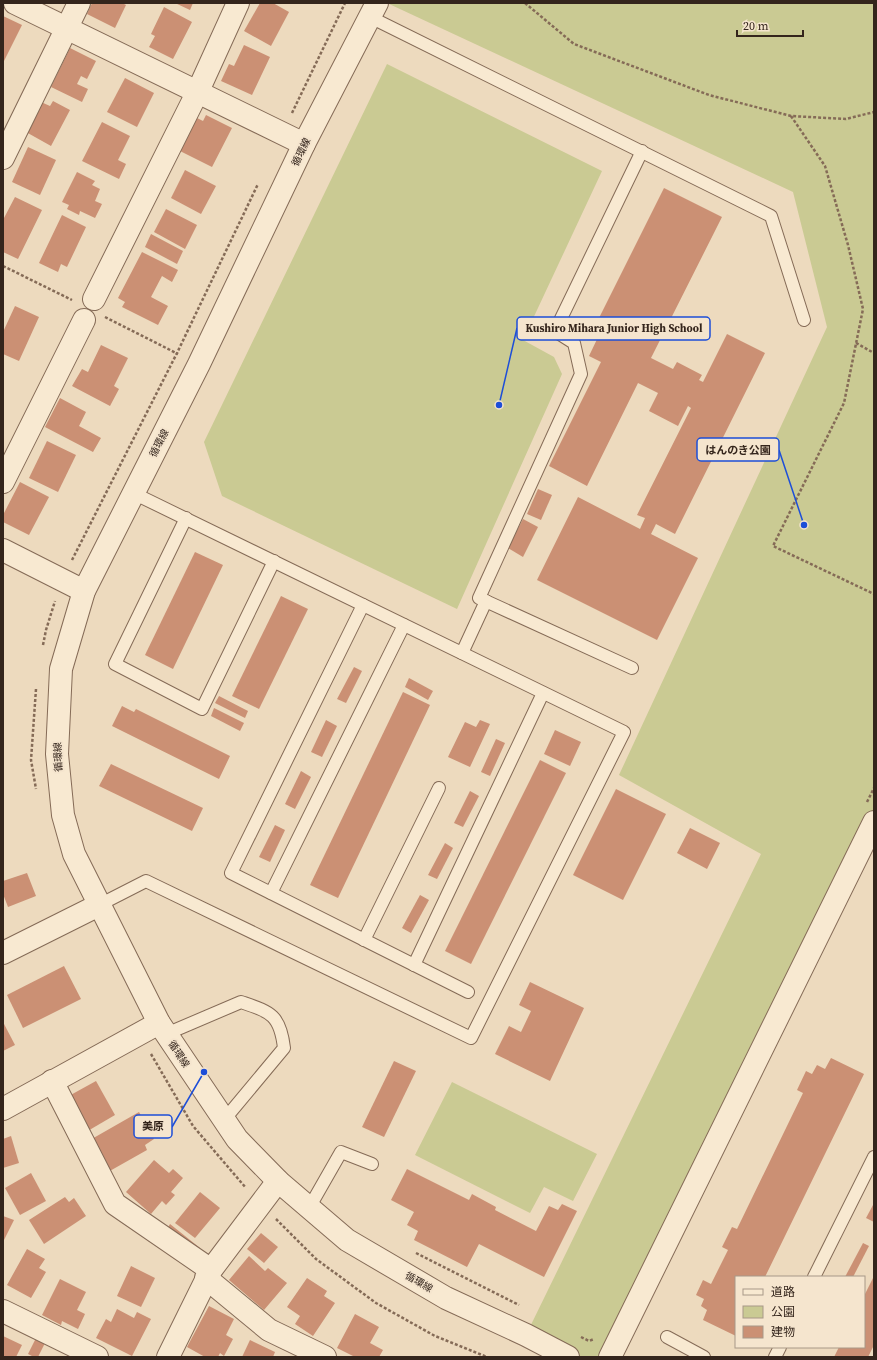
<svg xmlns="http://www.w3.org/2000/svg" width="877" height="1360" font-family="'Source Serif 4','Noto Sans JP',serif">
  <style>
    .green { fill: #caca93 }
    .building { fill: #cb9074 }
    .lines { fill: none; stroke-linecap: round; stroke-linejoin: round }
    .service-casing { stroke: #856b57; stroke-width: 14 }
    .minor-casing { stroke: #856b57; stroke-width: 24 }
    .tertiary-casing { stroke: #856b57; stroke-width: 24 }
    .path { stroke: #856b57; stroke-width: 2.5; stroke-dasharray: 3 2; stroke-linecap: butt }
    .service { stroke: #f8e9d1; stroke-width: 12 }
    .minor { stroke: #f8e9d1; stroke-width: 22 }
    .tertiary { stroke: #f8e9d1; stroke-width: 22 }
    .labels { text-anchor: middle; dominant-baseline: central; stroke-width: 4; stroke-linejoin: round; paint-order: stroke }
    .street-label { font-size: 10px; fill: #34251c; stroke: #f5e5ce }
    .leader { fill: none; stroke: #1d4ed8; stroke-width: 1.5 }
    .callout-dot { fill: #1d4ed8; stroke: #f5e5ce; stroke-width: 1.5 }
    .callout { fill: #f5e5ce; stroke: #1d4ed8; stroke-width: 1.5 }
    .callout-label { font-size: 11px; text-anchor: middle; font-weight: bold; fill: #34251c }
  </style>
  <rect width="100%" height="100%" fill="#eddabe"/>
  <!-- green -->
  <g class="green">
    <polygon points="387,3 874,3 874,822 610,1357 568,1357 526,1335 761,854 619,775 827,327 793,192"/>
    <polygon points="387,64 602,171 523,340 554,357 562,374 457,609 222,496 204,442"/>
    <polygon points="452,1082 597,1154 573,1201 544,1187 530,1213 415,1155"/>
  </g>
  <!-- building -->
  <g class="building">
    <polygon points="92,3 122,3 126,5 115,28 87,14"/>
    <polygon points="175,3 193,3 190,10"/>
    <polygon points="260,3 273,3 289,12 271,46 244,31"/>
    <polygon points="164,7 192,22 173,59 149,47 155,36 151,34"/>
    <polygon points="3,16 22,25 3,63"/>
    <polygon points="244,45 270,57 252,95 221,81 229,64 234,66"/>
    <polygon points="70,48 96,61 87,79 81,76 77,84 88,89 82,102 51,87"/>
    <polygon points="125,78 154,93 137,127 107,112"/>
    <polygon points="53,101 70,110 51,146 26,132 41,102 50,106"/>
    <polygon points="206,115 232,128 212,167 178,150 195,117 203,121"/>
    <polygon points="102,122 130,136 118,160 126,164 119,179 82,161"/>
    <polygon points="28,147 56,160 40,195 12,182"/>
    <polygon points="185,170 216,186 201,214 171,198"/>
    <polygon points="77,172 95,181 92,185 100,189 95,201 102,204 95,218 80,211 79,215 67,209 69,205 62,202"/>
    <polygon points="664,188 722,217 651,358 673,369 677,362 702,375 699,380 703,382 727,334 765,353 675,534 656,524 651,534 698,558 657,640 537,580 578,497 640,529 645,518 637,515 691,408 688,406 678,426 649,411 658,393 638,383 587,486 549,466 601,362 589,356 600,333 593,330"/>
    <polygon points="15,197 42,210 18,259 3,252 3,218 4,218"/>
    <polygon points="166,209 197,225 185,249 154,232"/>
    <polygon points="62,215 86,227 67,267 61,264 58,272 39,263"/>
    <polygon points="151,234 183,251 177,264 145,247"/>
    <polygon points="142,252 178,270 172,282 162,276 151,297 168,306 158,325 122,307 125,302 118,298"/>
    <polygon points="15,306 39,317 19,361 3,354 3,332"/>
    <polygon points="101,345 128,358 114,386 119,389 110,406 72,386 82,369 88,372"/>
    <polygon points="60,398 86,412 79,426 101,438 93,452 45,427"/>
    <polygon points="47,441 76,455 58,492 29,478"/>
    <polygon points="20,482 49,497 29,535 3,522 3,515"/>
    <polygon points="538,489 552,495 541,520 527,514"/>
    <polygon points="523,519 538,527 523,557 508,548"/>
    <polygon points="195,552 223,565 173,669 145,655"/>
    <polygon points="281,596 308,609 259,709 232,696"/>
    <polygon points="354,667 362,671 346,703 337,699"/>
    <polygon points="409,678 433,691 428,700 405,687"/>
    <polygon points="403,692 430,705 338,898 310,885"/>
    <polygon points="219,696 248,711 245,718 215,703"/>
    <polygon points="122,706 134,712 136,709 230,756 219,779 112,726"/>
    <polygon points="214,708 244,723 240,731 211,716"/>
    <polygon points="326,720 337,726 322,757 311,752"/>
    <polygon points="480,720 490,724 470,767 448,757 465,722 476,727"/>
    <polygon points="555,730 581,742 570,766 544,754"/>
    <polygon points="496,739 505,743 490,776 481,772"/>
    <polygon points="540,760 566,773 471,964 445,951"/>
    <polygon points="111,764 203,808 192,831 99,786"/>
    <polygon points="301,771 311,777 295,809 285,804"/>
    <polygon points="616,789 666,814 623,900 573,875"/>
    <polygon points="470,791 479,796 463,827 454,823"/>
    <polygon points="275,825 285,830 270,862 259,857"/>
    <polygon points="690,828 720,843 707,869 677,853"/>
    <polygon points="445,843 453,848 437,879 428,875"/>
    <polygon points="27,873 36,896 8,907 3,894 3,881"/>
    <polygon points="420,895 429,900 411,933 402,928"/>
    <polygon points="64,966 81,999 23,1028 7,995"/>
    <polygon points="530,982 584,1008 550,1081 495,1054 509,1026 521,1032 531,1011 519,1005"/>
    <polygon points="3,1022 15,1045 3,1051"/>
    <polygon points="831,1058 864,1074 765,1277 736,1277 736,1336 703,1320 707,1310 701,1306 704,1299 696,1295 703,1280 711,1284 728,1250 722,1247 732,1227 737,1229 803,1093 797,1090 806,1071 812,1074 817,1065 825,1069"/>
    <polygon points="394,1061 416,1071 384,1137 362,1127"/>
    <polygon points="96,1081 115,1115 86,1132 67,1097"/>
    <polygon points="139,1112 154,1139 145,1145 147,1150 108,1172 90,1140"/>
    <polygon points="11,1136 19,1163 3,1168 3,1139"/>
    <polygon points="154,1160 169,1173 173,1169 183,1178 171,1192 175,1195 166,1205 162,1201 151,1214 126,1192"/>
    <polygon points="407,1169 469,1200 472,1194 496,1207 495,1210 536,1231 549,1206 558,1210 562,1204 577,1211 544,1277 479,1244 467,1267 414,1240 418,1231 407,1225 414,1212 391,1200"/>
    <polygon points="31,1173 46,1201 20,1215 5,1188"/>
    <polygon points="200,1192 220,1208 195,1238 175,1223"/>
    <polygon points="65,1197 69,1202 74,1198 86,1216 44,1244 29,1220"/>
    <polygon points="873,1205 874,1206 874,1222 866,1218"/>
    <polygon points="3,1216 14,1220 3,1242"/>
    <polygon points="170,1224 200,1248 195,1254 166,1231"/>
    <polygon points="261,1233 278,1247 264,1263 247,1249"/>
    <polygon points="863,1243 869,1246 853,1277 845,1277"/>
    <polygon points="27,1249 45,1259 39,1268 46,1272 31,1298 7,1285"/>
    <polygon points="249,1256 265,1271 268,1268 287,1283 264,1310 229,1280"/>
    <polygon points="131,1266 155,1278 141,1307 117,1296"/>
    <polygon points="874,1276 874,1345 868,1357 834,1357 839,1347 864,1347 864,1296"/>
    <polygon points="307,1278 327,1291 324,1296 335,1303 313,1336 295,1324 300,1316 287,1307"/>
    <polygon points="60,1279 86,1292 77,1310 85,1314 78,1329 62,1321 61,1325 42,1315"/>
    <polygon points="209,1306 234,1319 226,1335 233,1339 224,1356 220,1353 218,1357 205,1357 187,1347"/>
    <polygon points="117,1309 134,1318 137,1312 151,1319 132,1356 96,1338 106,1319 111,1322"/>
    <polygon points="355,1314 379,1327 370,1343 383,1350 379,1357 355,1357 337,1348"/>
    <polygon points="3,1336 22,1345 16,1357 3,1357"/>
    <polygon points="37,1336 46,1341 38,1357 34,1357 28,1354"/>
    <polygon points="250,1340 275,1352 273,1357 242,1357"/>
  </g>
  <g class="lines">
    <defs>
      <g id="service">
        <polyline points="370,17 771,216 804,320"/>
        <polyline points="186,518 115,664 202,709 274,561"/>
        <polyline points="363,605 231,873 468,992"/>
        <polyline points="462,653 486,601"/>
        <polyline points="632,668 479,598 581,374 574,343 555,331 642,151"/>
        <polyline points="271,893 404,625"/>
        <polyline points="99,905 146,881 471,1038 624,732 133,493"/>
        <polyline points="364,940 439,788"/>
        <polyline points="414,965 543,693"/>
        <path d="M166 1034 241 1002C270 1012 280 1014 284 1048L224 1120"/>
        <polyline points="309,1208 341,1152 372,1164"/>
        <polyline points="814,1277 874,1157"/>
        <polyline points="667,1337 704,1357"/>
        <polyline points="775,1357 780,1347"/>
      </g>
      <g id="minor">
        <polyline points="15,3 304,144"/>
        <polyline points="3,158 79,3"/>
        <polyline points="94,299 198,91 238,3"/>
        <polyline points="3,482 84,320"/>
        <polyline points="3,550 84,591"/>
        <polyline points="3,953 99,905"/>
        <polyline points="52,1081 115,1204 211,1270"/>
        <polyline points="3,1109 159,1023"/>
        <polyline points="206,1278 269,1330 325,1357"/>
        <polyline points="3,1311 97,1357"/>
        <polyline points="168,1357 211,1270 278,1181"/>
        <polyline points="610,1357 874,822"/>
      </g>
      <polyline id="tertiary" points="377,3 304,144 199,364 84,591 61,669 57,754 63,815 74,854 159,1023 237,1139 278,1181 347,1240 446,1298 526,1335 568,1357"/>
    </defs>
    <!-- service casing -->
    <use href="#service" class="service-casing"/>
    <!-- minor casing -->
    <use href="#minor" class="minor-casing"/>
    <!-- tertiary casing -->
    <use href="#tertiary" class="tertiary-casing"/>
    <!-- path -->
    <g class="path">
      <polyline points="525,3 574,44 709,95 791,116 846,119 874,112"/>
      <polyline points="292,113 345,3"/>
      <polyline points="791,116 825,166 848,245 863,309 844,403 773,546 874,594"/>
      <polyline points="3,266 72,300"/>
      <polyline points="105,317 178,354"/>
      <polyline points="856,343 874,353"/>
      <polyline points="72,560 177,353 258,184"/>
      <polyline points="43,645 46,630 55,601"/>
      <polyline points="36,689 31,760 36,789"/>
      <polyline points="867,802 874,788"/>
      <polyline points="151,1054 193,1126 246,1188"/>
      <polyline points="276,1219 316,1259 376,1303 435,1336 487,1357"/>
      <polyline points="416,1253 519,1305"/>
      <polyline points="581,1337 589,1341 594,1339"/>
    </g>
    <!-- service -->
    <use href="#service" class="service"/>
    <!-- minor -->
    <use href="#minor" class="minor"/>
    <!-- tertiary -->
    <use href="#tertiary" class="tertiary"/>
  </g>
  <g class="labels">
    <!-- street labels -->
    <g class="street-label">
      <text transform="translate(301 152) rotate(-64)">循環線</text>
      <text transform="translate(159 443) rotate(-63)">循環線</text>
      <text transform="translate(58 757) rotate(-92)">循環線</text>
      <text transform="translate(179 1054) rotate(57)">循環線</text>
      <text transform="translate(419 1282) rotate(30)">循環線</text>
    </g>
  </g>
  <!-- callouts -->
  <path class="leader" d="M499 405L517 328M804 525L779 450M204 1072L172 1127"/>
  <g class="callout-dot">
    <circle cx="499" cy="405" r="4"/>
    <circle cx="804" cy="525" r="4"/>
    <circle cx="204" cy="1072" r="4"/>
  </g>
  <g class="callout">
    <rect x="517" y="317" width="193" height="23" rx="4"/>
    <rect x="697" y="438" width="82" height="23" rx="4"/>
    <rect x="134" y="1115" width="38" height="23" rx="4"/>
  </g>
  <g class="callout-label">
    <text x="614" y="332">Kushiro Mihara Junior High School</text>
    <text x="738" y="454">はんのき公園</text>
    <text x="153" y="1130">美原</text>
  </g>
  <!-- border -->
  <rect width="877" height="1360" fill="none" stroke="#34251c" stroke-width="8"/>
  <!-- legend -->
  <rect x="735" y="1276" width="130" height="72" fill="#f5e5ce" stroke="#a89887"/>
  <rect x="743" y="1289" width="20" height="6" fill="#f8e9d1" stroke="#a89887"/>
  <text x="771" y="1296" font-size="12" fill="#34251c">道路</text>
  <rect x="743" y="1306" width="20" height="12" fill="#caca93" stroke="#a89887"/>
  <text x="771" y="1316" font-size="12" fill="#34251c">公園</text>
  <rect x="743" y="1326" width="20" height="12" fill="#cb9074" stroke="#a89887"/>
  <text x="771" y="1336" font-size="12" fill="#34251c">建物</text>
  <!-- scale -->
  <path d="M737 30v6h66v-6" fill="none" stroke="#34251c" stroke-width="2"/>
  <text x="743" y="30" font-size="12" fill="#34251c" stroke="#f5e5ce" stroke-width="3" paint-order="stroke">20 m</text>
</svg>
